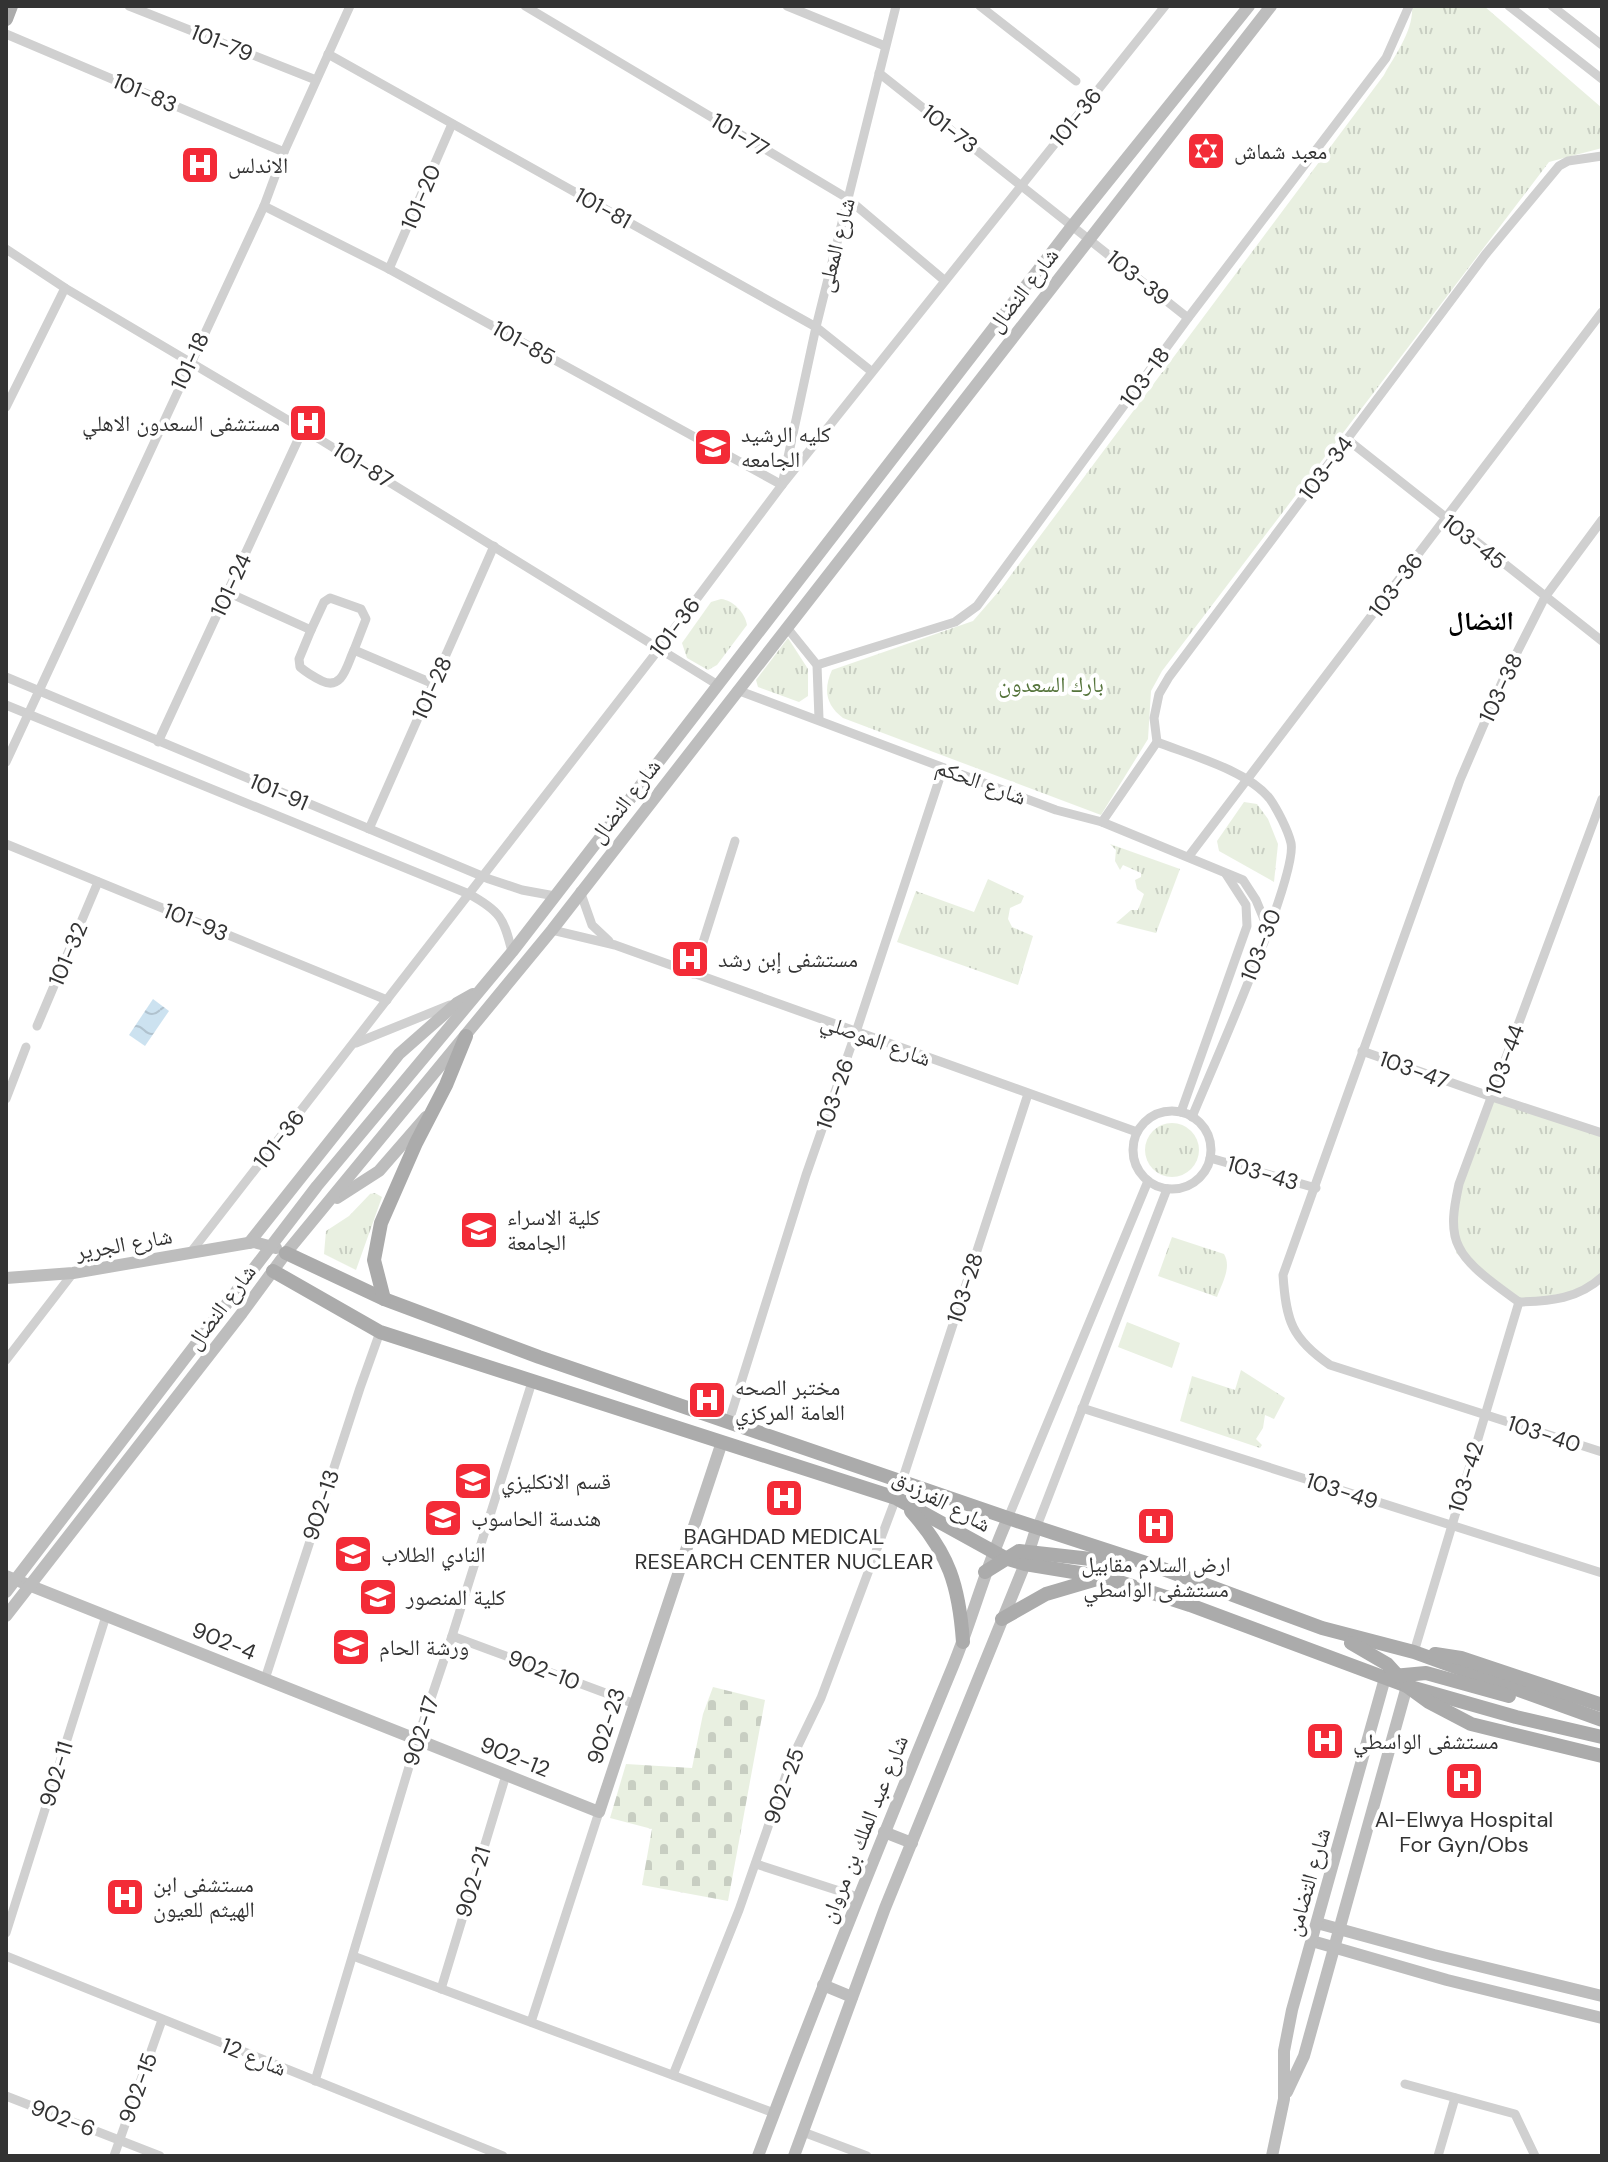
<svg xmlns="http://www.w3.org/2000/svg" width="1608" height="2162" font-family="'DM Sans','Noto Naskh Arabic',sans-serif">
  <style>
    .grass { fill: url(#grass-tufts) }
    .cemetery { fill: url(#cemetery-stones) }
    .pitch { fill: #e9f0e1 }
    .water { fill: url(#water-waves) }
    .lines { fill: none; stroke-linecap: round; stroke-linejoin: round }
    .street { stroke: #d0d0d0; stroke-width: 9 }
    .secondary { stroke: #bdbdbd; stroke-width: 12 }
    .primary { stroke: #ababab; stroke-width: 14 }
    .labels { text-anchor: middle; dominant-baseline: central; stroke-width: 8; stroke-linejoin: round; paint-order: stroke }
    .street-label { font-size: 22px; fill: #333; stroke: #fff }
    .poi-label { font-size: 22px; fill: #333; stroke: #fff; text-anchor: start }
    .park-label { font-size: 22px; fill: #55743b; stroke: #fff }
    .quarter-label { font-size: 26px; font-weight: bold; fill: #000; stroke: #fff }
  </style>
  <defs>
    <pattern id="grass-tufts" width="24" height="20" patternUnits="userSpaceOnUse" patternTransform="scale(2)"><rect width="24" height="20" fill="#e9f0e1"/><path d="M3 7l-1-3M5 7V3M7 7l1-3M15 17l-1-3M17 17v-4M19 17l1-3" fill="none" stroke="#c8cec2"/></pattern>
    <pattern id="cemetery-stones" width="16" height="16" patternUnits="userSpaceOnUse" patternTransform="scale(2)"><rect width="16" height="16" fill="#e9f0e1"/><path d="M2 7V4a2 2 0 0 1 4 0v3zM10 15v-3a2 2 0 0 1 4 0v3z" fill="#c8cec2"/></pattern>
    <pattern id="water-waves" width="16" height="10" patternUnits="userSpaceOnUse" patternTransform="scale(2)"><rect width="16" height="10" fill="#cce2f0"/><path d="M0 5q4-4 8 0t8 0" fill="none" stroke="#b0c2ce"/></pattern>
  </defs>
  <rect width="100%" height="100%" fill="#fff"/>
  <!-- grass -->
  <g class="grass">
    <path d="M1412 6H1484L1602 108V148L1549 162 1162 671 1151 691 1148 739 1101 815 843 718C826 705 823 690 832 670L973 621 999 591 1384 75C1395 55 1414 30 1412 6Z"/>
    <path d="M721 599C733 600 745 613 747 625L717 665 708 670 687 658 682 643 711 602Z"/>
    <polygon points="788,638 808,669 808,696 799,702 758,687 756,680"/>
    <polygon points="1244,802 1257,804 1268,819 1278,844 1274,882 1219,851 1217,841"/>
    <polygon points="1110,844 1180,869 1156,933 1116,923 1131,910 1138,910 1144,894 1137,889 1135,880 1141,877 1141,873 1123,865 1120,870 1115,861 1116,850"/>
    <polygon points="988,879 1024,896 1021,903 1010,908 1008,919 1012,927 1033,936 1018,985 897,942 916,891 974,912"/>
    <polygon points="1492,1097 1602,1136 1602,1277 1589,1289 1519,1302 1456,1253 1459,1184"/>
    <circle cx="1172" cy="1150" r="27"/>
    <polygon points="375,1193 382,1197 356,1270 324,1254 326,1231 349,1216 370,1194"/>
    <path d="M1172 1237 1224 1254C1232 1267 1222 1283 1217 1297L1158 1276Z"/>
    <polygon points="1241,1370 1285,1398 1274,1419 1265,1415 1263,1428 1256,1439 1262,1445 1260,1448 1180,1421 1192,1376 1235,1390"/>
  </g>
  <!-- cemetery -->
  <polygon class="cemetery" points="713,1687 765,1700 728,1901 642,1885 652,1829 610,1818 626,1764 692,1768 703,1714"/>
  <!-- pitch -->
  <polygon class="pitch" points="1127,1322 1180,1343 1172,1368 1118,1347"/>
  <!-- water -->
  <polygon class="water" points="153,999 169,1011 145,1046 129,1035"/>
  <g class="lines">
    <!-- street -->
    <g class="street">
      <polyline points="129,6 316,80"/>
      <polyline points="525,6 847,198 944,280"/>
      <polyline points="787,6 885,46"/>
      <polyline points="980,6 1076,81"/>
      <polyline points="1509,6 1602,79"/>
      <polyline points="1552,6 1602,45"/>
      <polyline points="6,34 284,152"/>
      <polyline points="328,54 816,327 871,371"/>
      <polyline points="879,73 1188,318"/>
      <polyline points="264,206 389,269 782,485 816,327 896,6"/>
      <polyline points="6,249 65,288 303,429 718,685"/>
      <polyline points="389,269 452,124"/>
      <polyline points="6,407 65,288"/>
      <polyline points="1348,440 1602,641"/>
      <path d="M1602 520 1545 597 1502 682 1460 780 1283 1275C1286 1321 1292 1339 1330 1365L1602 1452"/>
      <path d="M227 592 311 630 299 659 300 667C307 673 314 677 322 681 343 691 347 664 354 650L434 684"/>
      <polyline points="788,629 817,665 819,719"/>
      <polyline points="311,630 324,602 330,598 361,609 366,619 354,650"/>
      <polyline points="817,665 955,622 977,606 1188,318 1386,58 1409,6"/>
      <polyline points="6,677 489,879 522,890 555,896"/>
      <polyline points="737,690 1056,810 1102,822 1243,880 1256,900 1268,929"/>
      <path d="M6 705 469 894C500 911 504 918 512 952"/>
      <polyline points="158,742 303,429"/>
      <path d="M1157 742C1190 755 1247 770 1270 799 1277 809 1288 830 1291 843 1298 876 1210 1073 1192 1117"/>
      <polyline points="6,762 264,206 284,152 350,6"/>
      <polyline points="1102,822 1157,742 1154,718 1159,694 1169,677 1485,255 1559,166 1568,161 1602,156"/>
      <polyline points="369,829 494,546"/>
      <polyline points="6,844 387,1000"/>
      <polyline points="1189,856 1602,312"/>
      <polyline points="580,891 592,925 609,941"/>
      <polyline points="552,930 615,945 1137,1132"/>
      <polyline points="693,974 735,841"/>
      <polyline points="37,1026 98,882"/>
      <polyline points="356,1043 450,1005"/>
      <polyline points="1362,1051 1492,1097 1602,1133"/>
      <polyline points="6,1099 26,1047"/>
      <circle cx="1172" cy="1150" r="39"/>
      <polyline points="1181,1112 1247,926 1246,905 1226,874"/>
      <polyline points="1210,1158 1316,1188"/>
      <polyline points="191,1252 659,649 782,485 1165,6"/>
      <path d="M1519 1302C1501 1289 1468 1267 1459 1247 1449 1228 1455 1203 1459 1184L1602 799"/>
      <path d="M1519 1302C1551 1301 1578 1299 1602 1277"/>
      <polyline points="6,1360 73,1273"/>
      <polyline points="1082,1408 1602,1573"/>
      <polyline points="729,1421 806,1175 856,1032 943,768"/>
      <polyline points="902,1481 1028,1094"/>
      <polyline points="1008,1518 1148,1181"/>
      <polyline points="1037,1526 1167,1189"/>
      <polyline points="452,1636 635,1704"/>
      <polyline points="1414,1652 1519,1302"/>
      <polyline points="265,1679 360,1388 380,1332"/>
      <polyline points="756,1864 858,1897"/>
      <polyline points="6,1933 106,1616"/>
      <polyline points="6,1956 503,2156"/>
      <polyline points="353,1956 774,2113"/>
      <polyline points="441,1989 506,1775"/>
      <polyline points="531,2022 599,1812"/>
      <polyline points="673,2075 739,1910 792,1758 821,1698 896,1498"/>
      <polyline points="315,2081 417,1740 452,1636 532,1382"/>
      <polyline points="1405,2084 1515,2114 1535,2156"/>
      <polyline points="6,2096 160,2156"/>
      <polyline points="803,2132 867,2156"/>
      <polyline points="114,2156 162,2020"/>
      <polyline points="1438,2156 1455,2098"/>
    </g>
    <!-- secondary -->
    <g class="secondary">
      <polyline points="337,1198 379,1171 426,1117"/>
      <polyline points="249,1243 399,1054 457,1003 473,994"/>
      <polyline points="6,1278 73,1273 254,1242 276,1248"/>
      <polyline points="6,1576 599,1812 722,1442"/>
      <polyline points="6,1592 317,1186 512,952 1072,226 1249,6"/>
      <polyline points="6,1616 242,1313 286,1253 552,930 1271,6"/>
      <polyline points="884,1832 912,1843"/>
      <polyline points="1317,1923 1434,1955 1602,1996"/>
      <polyline points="1312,1941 1447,1980 1602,2018"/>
      <polyline points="823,1985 852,1997"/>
      <polyline points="1287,2092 1304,2056 1407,1686"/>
      <path d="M758 2156C820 1991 886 1828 953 1666 973 1617 986 1566 1008 1518"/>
      <polyline points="794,2156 885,1908 1025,1564 1037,1526"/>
      <polyline points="1272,2156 1284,2099 1284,2051 1292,2010 1385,1678"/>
    </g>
    <!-- primary -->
    <g class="primary">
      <polyline points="6,19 11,6"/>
      <polyline points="286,1253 384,1299 539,1357 1008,1518 1155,1566 1322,1628 1414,1652 1602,1720"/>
      <polyline points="273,1271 380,1332 896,1498 1005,1558 1025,1564 1104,1577 1190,1605 1407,1686 1516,1717 1602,1737"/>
      <polyline points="384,1299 374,1260 381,1223 416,1143 446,1085 466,1036"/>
      <path d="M911 1511C949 1554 959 1585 963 1642"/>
      <polyline points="985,1572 1019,1551 1127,1563"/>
      <polyline points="1002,1619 1046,1594 1097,1579"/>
      <polyline points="1351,1643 1387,1664 1407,1686 1429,1702 1471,1724 1602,1756"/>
      <polyline points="1435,1654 1461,1658 1602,1705"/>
      <polyline points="1393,1676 1426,1673 1509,1696"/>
    </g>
  </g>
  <!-- icons -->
  <defs>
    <symbol id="synagogue-square" viewBox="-11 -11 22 22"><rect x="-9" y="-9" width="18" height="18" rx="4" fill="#f32b37" stroke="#fff"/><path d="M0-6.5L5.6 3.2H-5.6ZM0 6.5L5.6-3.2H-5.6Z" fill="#fff"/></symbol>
    <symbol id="hospital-square" viewBox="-11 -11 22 22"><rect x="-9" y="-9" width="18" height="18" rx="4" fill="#f32b37" stroke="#fff"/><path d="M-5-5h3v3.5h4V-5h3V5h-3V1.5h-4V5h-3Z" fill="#fff"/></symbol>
    <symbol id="university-square" viewBox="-11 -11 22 22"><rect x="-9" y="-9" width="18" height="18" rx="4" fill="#f32b37" stroke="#fff"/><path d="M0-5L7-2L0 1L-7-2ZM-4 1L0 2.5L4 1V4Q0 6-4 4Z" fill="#fff"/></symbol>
  </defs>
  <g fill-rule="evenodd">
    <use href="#synagogue-square" x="1184" y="129" width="44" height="44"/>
    <use href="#hospital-square" x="178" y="143" width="44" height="44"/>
    <use href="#hospital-square" x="286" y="401" width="44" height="44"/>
    <use href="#university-square" x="691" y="425" width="44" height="44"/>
    <use href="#hospital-square" x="668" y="937" width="44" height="44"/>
    <use href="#university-square" x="457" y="1208" width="44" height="44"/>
    <use href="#hospital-square" x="685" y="1378" width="44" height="44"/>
    <use href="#university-square" x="451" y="1459" width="44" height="44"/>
    <use href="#hospital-square" x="762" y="1476" width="44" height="44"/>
    <use href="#university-square" x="421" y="1496" width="44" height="44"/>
    <use href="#hospital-square" x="1134" y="1504" width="44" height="44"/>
    <use href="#university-square" x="331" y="1532" width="44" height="44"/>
    <use href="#university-square" x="356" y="1575" width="44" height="44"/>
    <use href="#university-square" x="329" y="1625" width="44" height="44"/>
    <use href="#hospital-square" x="1303" y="1719" width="44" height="44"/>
    <use href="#hospital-square" x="1442" y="1759" width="44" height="44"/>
    <use href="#hospital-square" x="103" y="1875" width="44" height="44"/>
  </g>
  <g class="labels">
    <!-- street labels -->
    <g class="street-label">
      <text transform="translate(222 43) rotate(22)">101-79</text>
      <text transform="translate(145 93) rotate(23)">101-83</text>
      <text transform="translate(1076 117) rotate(-51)">101-36</text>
      <text transform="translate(950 129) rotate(38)">101-73</text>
      <text transform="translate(740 135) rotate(31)">101-77</text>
      <text transform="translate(421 197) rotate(-67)">101-20</text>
      <text transform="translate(603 208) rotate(29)">101-81</text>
      <text transform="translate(836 245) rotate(-76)">شارع المعلى</text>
      <text transform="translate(1138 278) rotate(39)">103-39</text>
      <text transform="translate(1023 290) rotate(-52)">شارع النضال</text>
      <text transform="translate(524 343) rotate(29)">101-85</text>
      <text transform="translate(190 361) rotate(-65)">101-18</text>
      <text transform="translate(1145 377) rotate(-54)">103-18</text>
      <text transform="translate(363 465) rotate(32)">101-87</text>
      <text transform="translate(1326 468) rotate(-53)">103-34</text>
      <text transform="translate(1474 542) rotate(38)">103-45</text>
      <text transform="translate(231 585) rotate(-65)">101-24</text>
      <text transform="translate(1396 585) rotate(-53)">103-36</text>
      <text transform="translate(675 627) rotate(-53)">101-36</text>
      <text transform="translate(432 688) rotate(-66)">101-28</text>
      <text transform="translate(1501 688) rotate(-65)">103-38</text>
      <text transform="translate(981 782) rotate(20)">شارع الحكم</text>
      <text transform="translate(279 792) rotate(23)">101-91</text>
      <text transform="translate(625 801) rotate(-52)">شارع النضال</text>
      <text transform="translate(196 922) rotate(22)">101-93</text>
      <text transform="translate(1261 945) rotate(-69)">103-30</text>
      <text transform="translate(68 954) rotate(-67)">101-32</text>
      <text transform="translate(876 1040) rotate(20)">شارع الموصلي</text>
      <text transform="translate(1505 1060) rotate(-70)">103-44</text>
      <text transform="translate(1414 1070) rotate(20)">103-47</text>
      <text transform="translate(835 1094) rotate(-71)">103-26</text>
      <text transform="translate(279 1139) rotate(-52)">101-36</text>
      <text transform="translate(1263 1173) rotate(16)">103-43</text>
      <text transform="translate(124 1244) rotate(-10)">شارع الجرير</text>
      <text transform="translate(965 1288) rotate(-72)">103-28</text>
      <text transform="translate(221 1307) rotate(-53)">شارع النضال</text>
      <text transform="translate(1544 1434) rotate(18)">103-40</text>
      <text transform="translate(1466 1477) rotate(-73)">103-42</text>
      <text transform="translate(1342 1491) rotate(18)">103-49</text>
      <text transform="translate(942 1501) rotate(28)">شارع الفرزدق</text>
      <text transform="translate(321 1505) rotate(-72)">902-13</text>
      <text transform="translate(224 1641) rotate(22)">902-4</text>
      <text transform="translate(544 1670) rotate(21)">902-10</text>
      <text transform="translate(606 1726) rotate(-72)">902-23</text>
      <text transform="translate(421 1731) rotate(-72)">902-17</text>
      <text transform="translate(515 1757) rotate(22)">902-12</text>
      <text transform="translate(56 1774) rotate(-73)">902-11</text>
      <text transform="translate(784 1786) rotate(-70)">902-25</text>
      <text transform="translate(864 1829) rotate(-68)">شارع عبد الملك بن مروان</text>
      <text transform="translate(473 1882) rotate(-73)">902-21</text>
      <text transform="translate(1308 1882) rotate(-74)">شارع التضامن</text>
      <text transform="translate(254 2057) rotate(22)">شارع 12</text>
      <text transform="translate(138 2088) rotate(-70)">902-15</text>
      <text transform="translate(63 2118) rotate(21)">902-6</text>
    </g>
    <!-- poi labels -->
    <g class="poi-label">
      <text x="1234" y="151">معبد شماش</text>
      <text x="228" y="165">الاندلس</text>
      <text x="280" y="423" text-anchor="end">مستشفى السعدون الاهلي</text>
      <text x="741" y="434">كليه الرشيد<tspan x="741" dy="25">الجامعه</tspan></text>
      <text x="718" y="959">مستشفى إبن رشد</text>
      <text x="507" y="1217">كلية الاسراء<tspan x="507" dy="25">الجامعة</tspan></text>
      <text x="735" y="1387">مختبر الصحه<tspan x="735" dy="25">العامة المركزي</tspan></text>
      <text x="501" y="1481">قسم الانكليزي</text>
      <text x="471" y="1518">هندسة الحاسوب</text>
      <text x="784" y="1536" text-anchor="middle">BAGHDAD MEDICAL<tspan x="784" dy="25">RESEARCH CENTER NUCLEAR</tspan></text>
      <text x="381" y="1554">النادي الطلاب</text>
      <text x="1156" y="1564" text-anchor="middle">ارض السلام مقابيل<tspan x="1156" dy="25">مستشفى الواسطي</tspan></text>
      <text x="406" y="1597">كلية المنصور</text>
      <text x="379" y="1647">ورشة الحام</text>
      <text x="1353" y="1741">مستشفى الواسطي</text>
      <text x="1464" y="1819" text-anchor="middle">Al-Elwya Hospital<tspan x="1464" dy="25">For Gyn/Obs</tspan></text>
      <text x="153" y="1884">مستشفى ابن<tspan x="153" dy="25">الهيثم للعيون</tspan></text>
    </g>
    <!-- park labels -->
    <g class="park-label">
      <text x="1051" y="684">بارك السعدون</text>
    </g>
    <!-- quarter labels -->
    <g class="quarter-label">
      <text x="1481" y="621">النضال</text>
    </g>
  </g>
  <!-- border -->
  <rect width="1608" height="2162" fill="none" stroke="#333333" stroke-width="16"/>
</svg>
